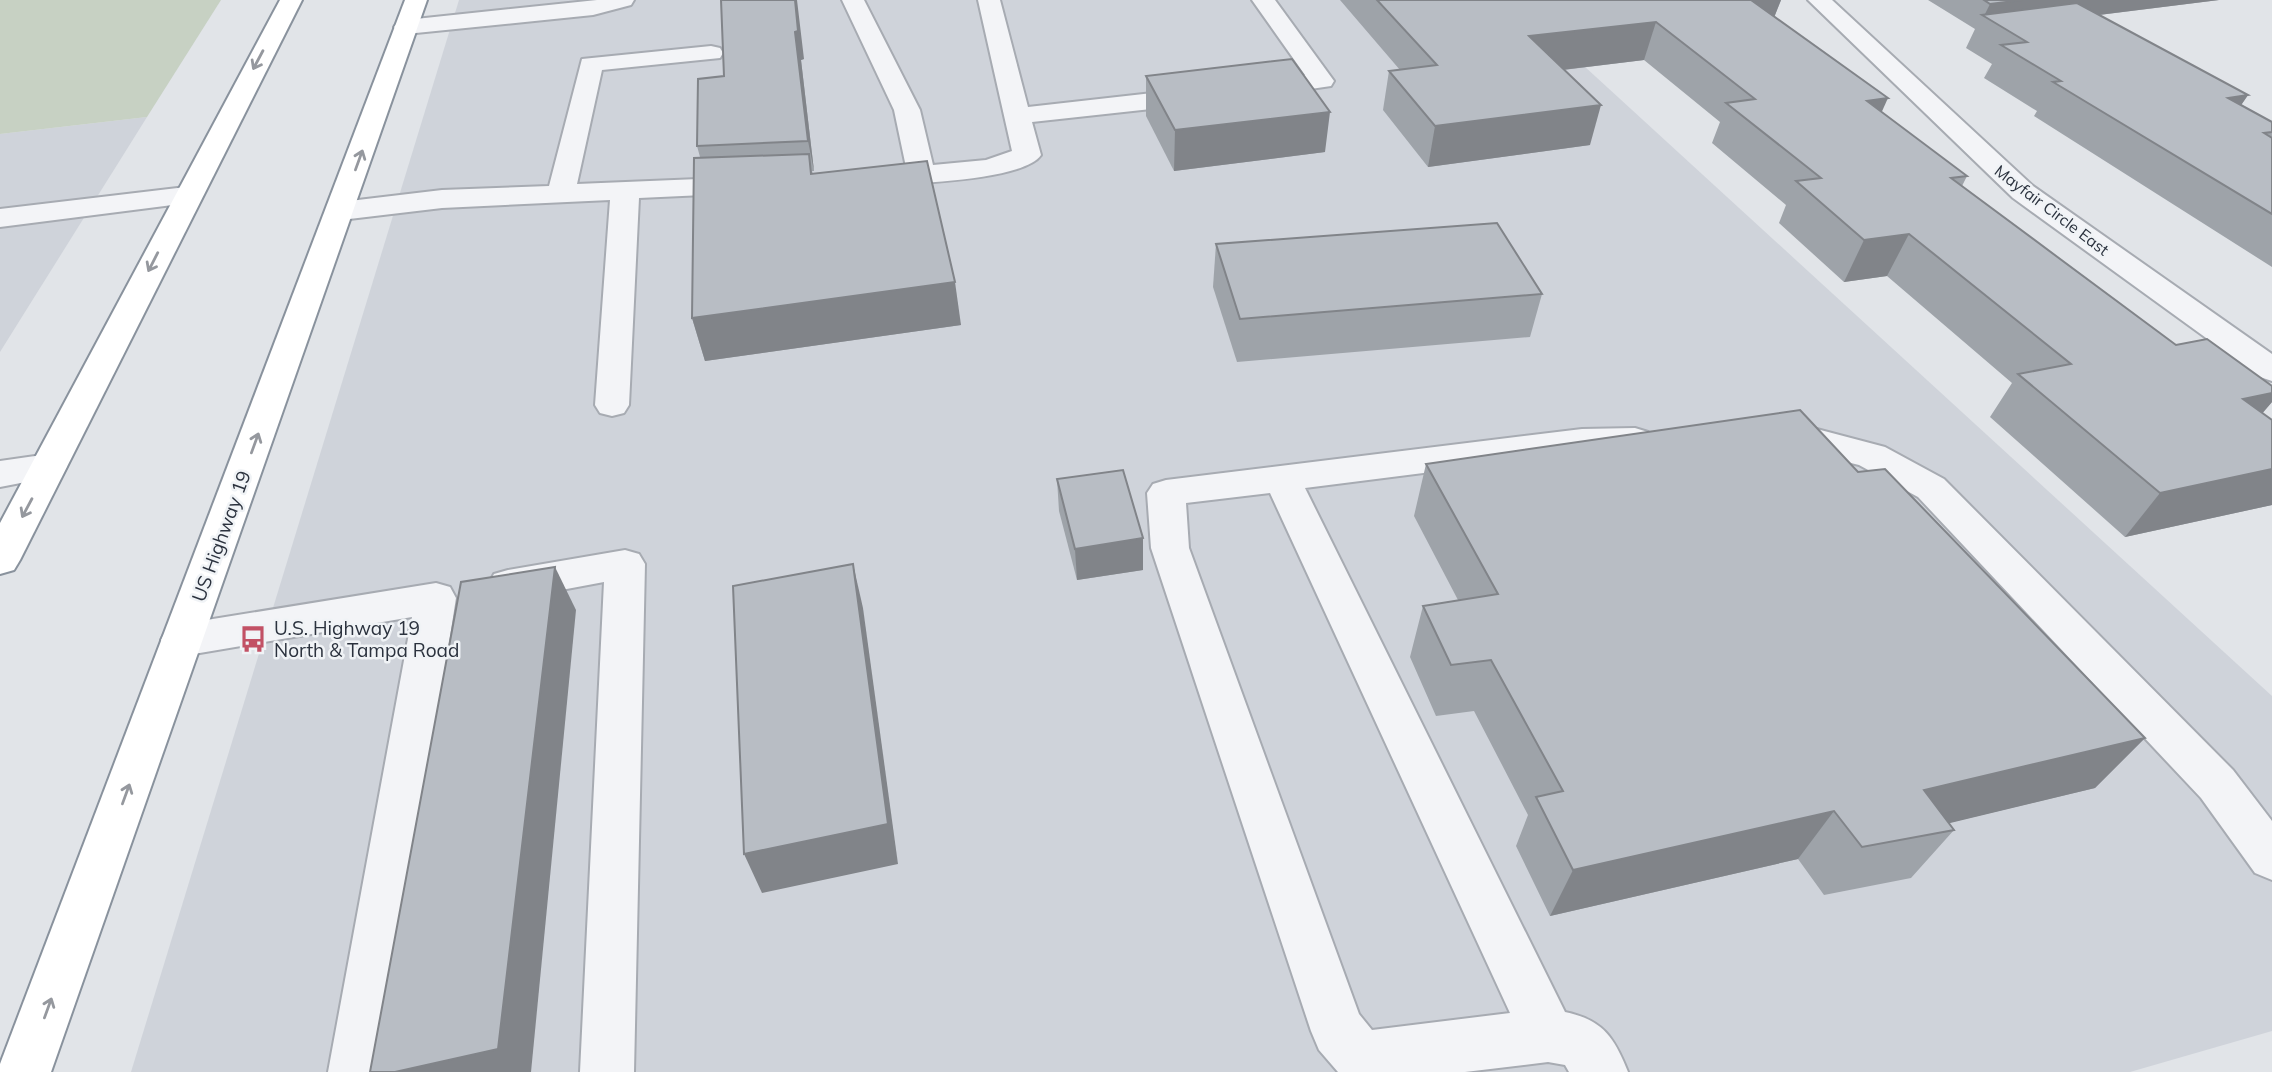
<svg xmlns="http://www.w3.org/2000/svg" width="2272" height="1072" font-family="Mulish,sans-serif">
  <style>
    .built { fill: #cfd3da }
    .green { fill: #c7d1c3 }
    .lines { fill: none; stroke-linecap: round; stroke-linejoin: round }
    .minor-casing { stroke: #a7abb2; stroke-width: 4 }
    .highway-casing { stroke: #89929d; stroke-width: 4 }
    .minor { fill: #f3f4f7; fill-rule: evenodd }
    .highway { fill: #fff; fill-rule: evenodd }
    .wall { fill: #9ea3a9 }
    .shaded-wall { fill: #818489 }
    .building { fill: #b8bdc4; stroke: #818489; stroke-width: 2 }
    .oneway { stroke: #95989e }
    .labels { text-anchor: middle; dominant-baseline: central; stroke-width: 5; stroke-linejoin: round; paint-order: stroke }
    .far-street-label { font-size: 16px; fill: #2b323e; stroke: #f0f3f6 }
    .street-label { font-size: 19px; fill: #2b323e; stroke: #f0f3f6 }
    .poi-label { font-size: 19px; fill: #2b323e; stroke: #f0f3f6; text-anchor: start }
  </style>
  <rect width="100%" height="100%" fill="#e1e4e8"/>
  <!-- built -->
  <g class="built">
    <polygon points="459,0 1512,0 2272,696 2272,1031 2130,1072 131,1072"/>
    <polygon points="147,117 0,352 0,134"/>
  </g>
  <!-- green -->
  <polygon class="green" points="0,0 221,0 147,117 0,134"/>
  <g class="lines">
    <defs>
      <g id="minor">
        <polygon points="597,0 634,0 631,5 593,15 406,34 398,32 394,27 398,22 406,20"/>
        <path d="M842 0H864L920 110 933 165 986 160 1012 151 978 0H1000L1028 107 1197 88 1206 91 1210 96 1206 101 1197 104 1032 122 1041 155C1023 181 910 183 877 186L867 184 863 178 867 172 906 167 894 110Z"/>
        <polygon points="1252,0 1275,0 1334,81 1331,86 1256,97 1247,94 1243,89 1247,84 1305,75"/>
        <polygon points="1808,0 1832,0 2033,186 2272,354 2272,381 2260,377 2013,198"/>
        <polygon points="711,46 720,48 723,53 720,58 602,70 577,184 747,177 757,179 761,185 757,191 747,193 639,198 629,405 624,413 612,416 600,413 595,405 610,200 442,208 341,220 331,217 327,211 331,205 341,202 442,190 549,186 582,59"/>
        <polygon points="186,187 196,190 200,196 196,202 0,227 0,209"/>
        <polygon points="1783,423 1794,423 1885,447 1944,479 2233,770 2272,821 2272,880 2255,873 2201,798 1918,497 1859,465 1770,443 1765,435 1770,427"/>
        <path d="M1635 428 1648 432 1653 440 1648 448 1635 452 1582 453 1305 488 1565 1012C1603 1020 1614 1037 1628 1072H1569L1565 1065 1548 1062 1465 1072H1338L1319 1050 1311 1031 1151 548 1147 493 1153 484 1166 480 1582 429ZM1270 493 1510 1013 1372 1030 1359 1014 1189 548 1186 503Z"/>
        <polygon points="49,454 62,457 67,466 62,475 0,487 0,461"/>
        <polygon points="625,550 639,554 645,564 634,1072 580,1072 604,582 508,600 494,596 488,585 494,574 508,570"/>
        <polygon points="436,583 450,587 456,598 382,1072 328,1072 412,617 182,656 167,651 161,640 167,629 182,624"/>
      </g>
      <g id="highway">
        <polygon points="280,0 302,0 20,560 14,570 0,574 0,523"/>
        <polygon points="405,0 427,0 51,1072 0,1072 0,1064"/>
      </g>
    </defs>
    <!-- minor casing -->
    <use href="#minor" class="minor-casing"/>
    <!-- highway casing -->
    <use href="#highway" class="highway-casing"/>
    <!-- minor -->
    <use href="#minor" class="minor"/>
    <!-- highway -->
    <use href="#highway" class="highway"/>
  </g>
  <!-- wall -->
  <g class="wall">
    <polygon points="721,0 804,59 801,60 814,171 812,171 813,174 961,325 705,361 692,318 700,157 697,146 724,76"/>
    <polygon points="1340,0 1781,0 1774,17 1882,112 1967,176 1962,186 2176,345 2272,386 2272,402 2262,413 2272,420 2272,505 2125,537 1990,417 2012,383 1887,276 1844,282 1779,223 1786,205 1712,143 1720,122 1644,60 1563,70 1590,145 1428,167 1383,110 1389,71 1400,70"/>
    <polygon points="1928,0 2219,0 2099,15 2248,95 2241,105 2272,122 2272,267 2034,116 2037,111 1984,78 1992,64 1966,48 1975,29"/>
    <polygon points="1146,76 1325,152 1174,171 1146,116"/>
    <polygon points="1216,244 1542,294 1530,337 1237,362 1213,287"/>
    <polygon points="1426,464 1858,472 2145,738 2095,788 1948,823 1954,830 1911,878 1824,895 1798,859 1550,916 1516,846 1528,815 1474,711 1436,716 1410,657 1423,606 1458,600 1414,516"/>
    <polygon points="1057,479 1143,570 1077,580 1059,511"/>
  </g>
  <!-- shaded-wall -->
  <g class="shaded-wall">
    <polygon points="795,0 797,0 804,59 801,60 814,171 808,141 795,32"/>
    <polygon points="1742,0 1781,0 1770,28"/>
    <polygon points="2022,0 2219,0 2002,27 1984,16 1990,4"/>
    <polygon points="1656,22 1644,60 1520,75 1529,36"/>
    <polygon points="2248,95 2225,129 2228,98"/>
    <polygon points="1888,98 1870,138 1867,101"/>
    <polygon points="1601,105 1590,145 1428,167 1435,126"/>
    <polygon points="1330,112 1325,152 1174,171 1175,130"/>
    <polygon points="1909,234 1887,276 1844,282 1864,240"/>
    <polygon points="955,282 961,325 705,361 692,318"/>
    <polygon points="2272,393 2272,402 2244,435 2243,399"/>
    <polygon points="2272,469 2272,505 2125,537 2160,493"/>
    <polygon points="1143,538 1143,570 1077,580 1075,549"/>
    <polygon points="853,564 863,608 898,864 762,893 744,854"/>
    <polygon points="555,567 576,610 531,1072 395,1072"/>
    <polygon points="2145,738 2095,788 1884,839 1924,790"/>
    <polygon points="1834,811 1798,859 1550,916 1573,870"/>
  </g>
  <!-- building -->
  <g class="building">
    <polygon points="721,0 795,0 798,31 795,32 808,141 697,146 698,79 724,76"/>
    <polygon points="1377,0 1751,0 1888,98 1867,101 1967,176 1951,178 2176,345 2207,339 2272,386 2272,393 2243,399 2272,420 2272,469 2160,493 2018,374 2071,364 1909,234 1864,240 1796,181 1821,178 1726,103 1755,99 1656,22 1529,36 1601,105 1435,126 1389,71 1437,65"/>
    <polygon points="1984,0 2022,0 1990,4"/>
    <polygon points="2077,3 2248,95 2228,98 2272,122 2272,132 2264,133 2272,138 2272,214 2053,82 2061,81 2001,45 2027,42 1982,15"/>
    <polygon points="1292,59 1330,112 1175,130 1146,76"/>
    <polygon points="809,154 811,174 927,161 955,282 692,318 694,158"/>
    <polygon points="1497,223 1542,294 1240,319 1216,244"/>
    <polygon points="1800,410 1858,472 1885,469 2145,738 1924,790 1954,830 1862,847 1834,811 1573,870 1536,797 1563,791 1491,660 1451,665 1423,606 1498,594 1426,464"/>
    <polygon points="1123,470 1143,538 1075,549 1057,479"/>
    <polygon points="853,564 888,824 744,854 733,586"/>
    <polygon points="555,567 498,1049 395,1072 370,1072 461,582"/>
  </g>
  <!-- one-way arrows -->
  <defs><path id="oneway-shaft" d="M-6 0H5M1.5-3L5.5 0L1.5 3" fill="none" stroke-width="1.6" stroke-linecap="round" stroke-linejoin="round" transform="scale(1.75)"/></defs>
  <g class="oneway">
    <use href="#oneway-shaft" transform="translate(258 60) rotate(118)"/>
    <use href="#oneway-shaft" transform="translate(359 160) rotate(-70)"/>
    <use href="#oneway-shaft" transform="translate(153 262) rotate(117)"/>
    <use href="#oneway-shaft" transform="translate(255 443) rotate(-70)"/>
    <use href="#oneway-shaft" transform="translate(27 508) rotate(118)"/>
    <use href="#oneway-shaft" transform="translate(126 794) rotate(-70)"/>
    <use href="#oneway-shaft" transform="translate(48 1008) rotate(-70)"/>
  </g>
  <!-- icons -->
  <defs>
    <symbol id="bus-bare" viewBox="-9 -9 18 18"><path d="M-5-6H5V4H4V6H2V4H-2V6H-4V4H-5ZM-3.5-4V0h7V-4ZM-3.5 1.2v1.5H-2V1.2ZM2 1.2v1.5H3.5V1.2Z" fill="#c25165" stroke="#f0f3f6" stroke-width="2.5" paint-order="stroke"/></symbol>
  </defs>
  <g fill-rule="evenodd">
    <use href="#bus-bare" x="234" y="620" width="38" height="38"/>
  </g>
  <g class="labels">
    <!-- far-street labels -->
    <g class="far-street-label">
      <text transform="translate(2052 210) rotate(37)">Mayfair Circle East</text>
    </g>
    <!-- street labels -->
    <g class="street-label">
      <text transform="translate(221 536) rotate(-70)">US Highway 19</text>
    </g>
    <!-- poi labels -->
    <g class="poi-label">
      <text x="274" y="628">U.S. Highway 19<tspan x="274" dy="22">North &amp; Tampa Road</tspan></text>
    </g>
  </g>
</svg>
